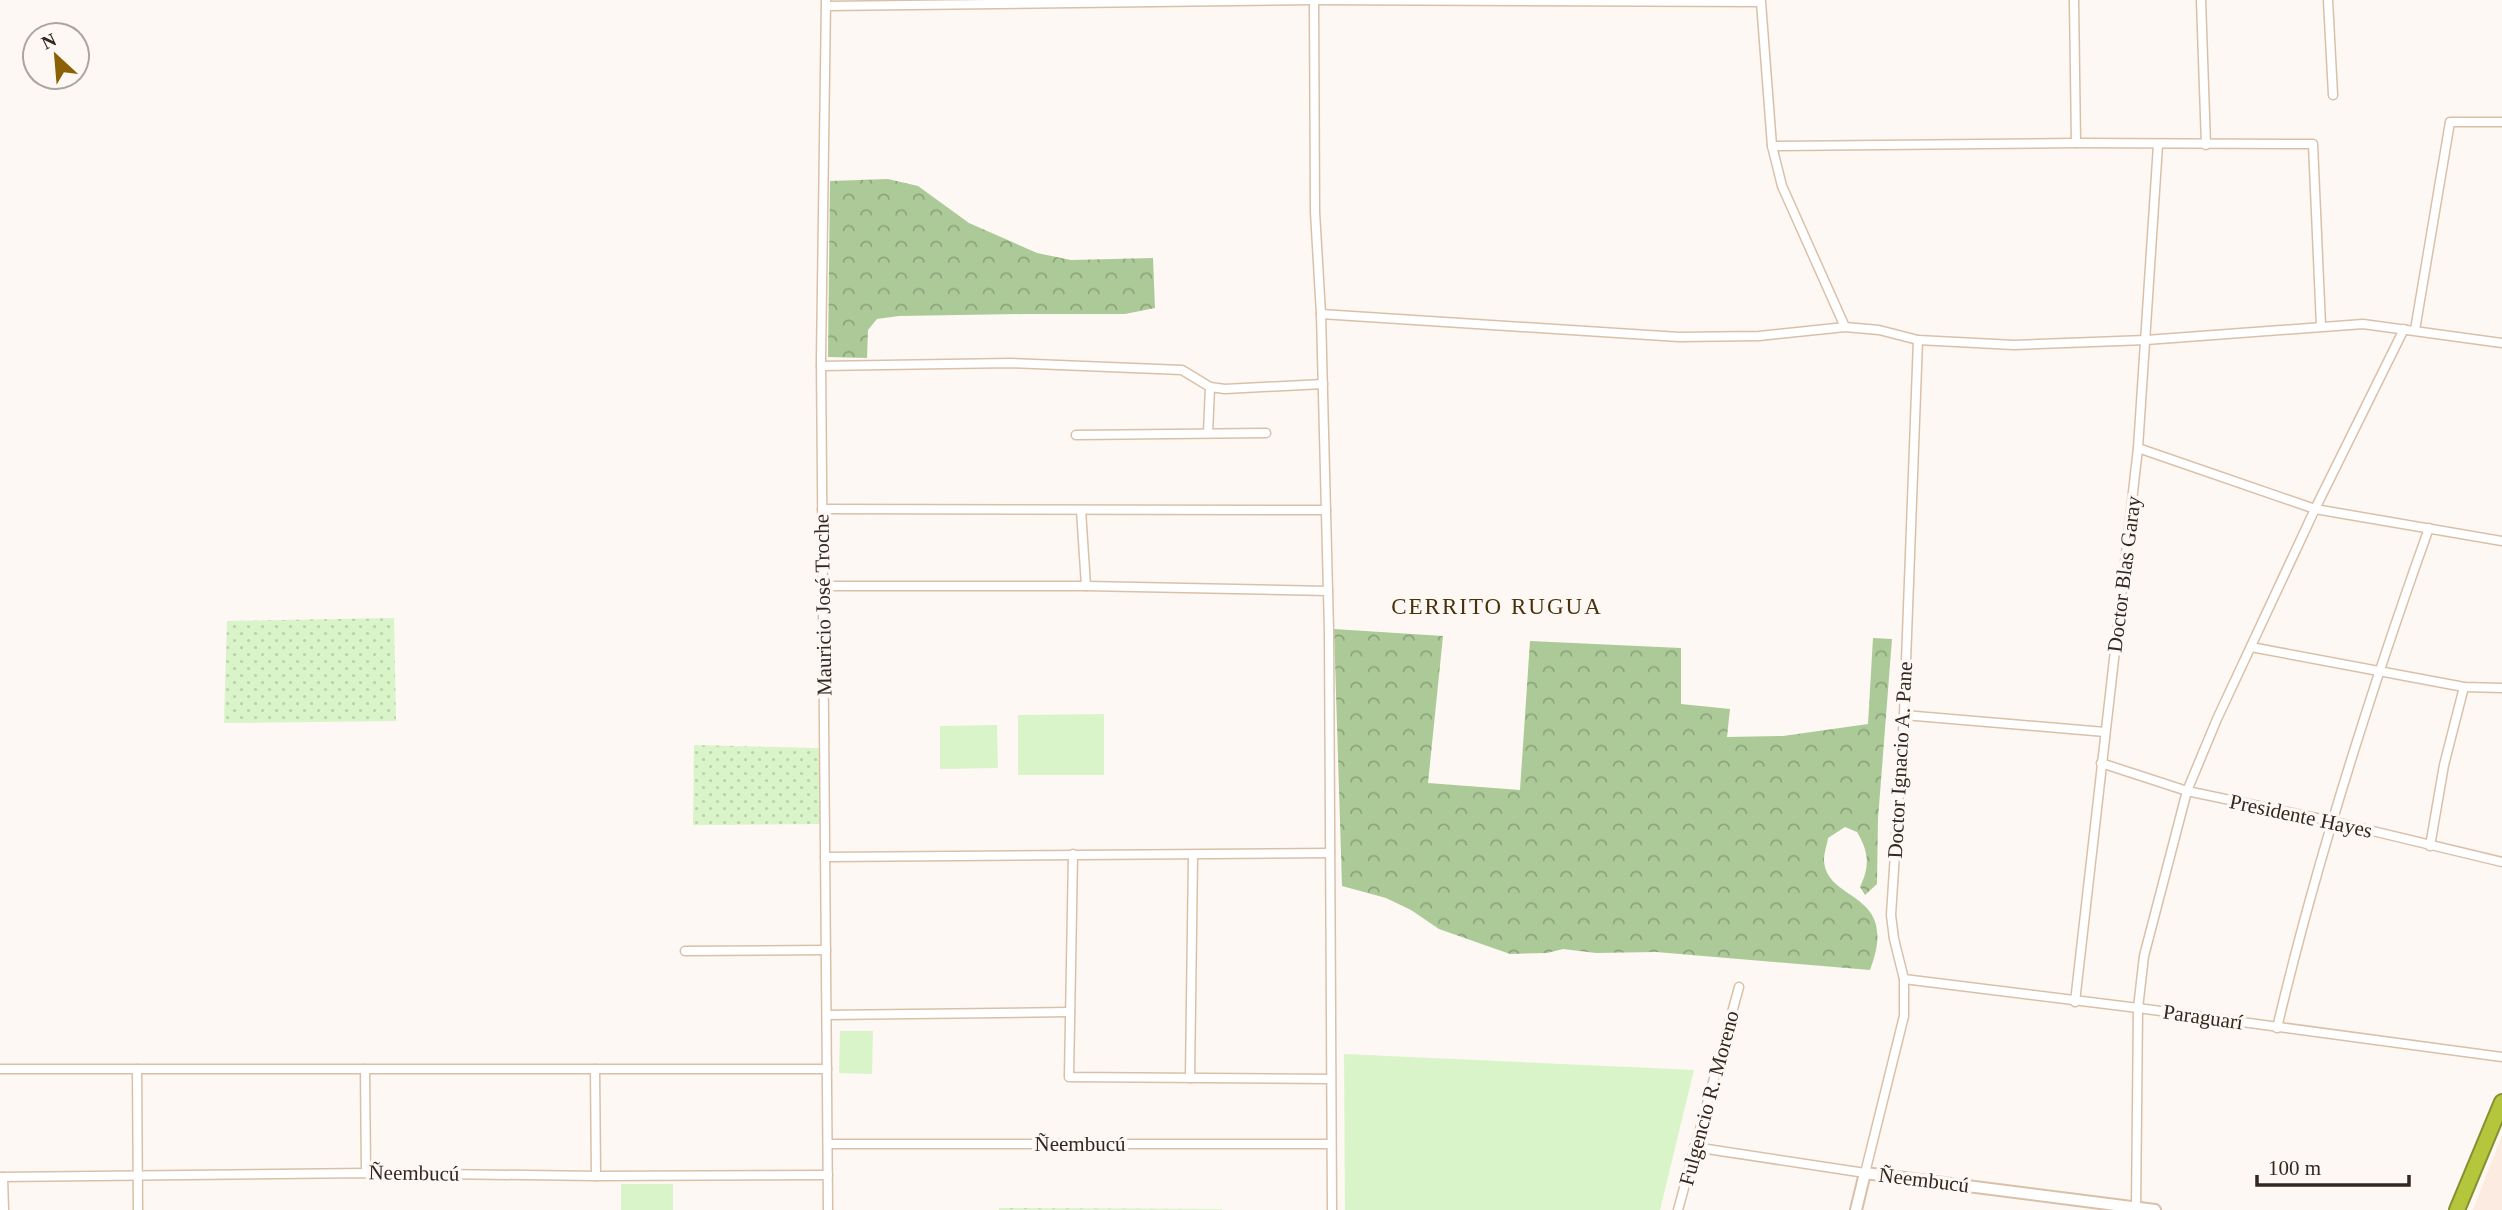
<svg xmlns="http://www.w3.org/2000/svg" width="2502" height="1210" font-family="'Times New Roman',serif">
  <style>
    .commercial { fill: #fcebe0 }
    .grass { fill: url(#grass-dots) }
    .forest { fill: url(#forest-crowns) }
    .garden { fill: #daf4c9 }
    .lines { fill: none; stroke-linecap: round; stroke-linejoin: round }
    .street-casing { stroke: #dac0a9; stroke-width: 11 }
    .secondary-casing { stroke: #dac0a9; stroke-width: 14 }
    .highway-casing { stroke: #868f32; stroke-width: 18 }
    .street { stroke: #fff; stroke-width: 8 }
    .secondary { stroke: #fff; stroke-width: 10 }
    .highway { stroke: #b4c73c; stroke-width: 14 }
    .labels { text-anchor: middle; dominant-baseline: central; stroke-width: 7; stroke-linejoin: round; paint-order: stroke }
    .street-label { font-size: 21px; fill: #32281f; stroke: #fdf8f3 }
    .neighbourhood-label { font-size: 23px; letter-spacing: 2px; fill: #48320d; stroke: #fdf8f3 }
  </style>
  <defs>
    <pattern id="grass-dots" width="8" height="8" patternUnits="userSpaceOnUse" patternTransform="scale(1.75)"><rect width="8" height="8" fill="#daf4c9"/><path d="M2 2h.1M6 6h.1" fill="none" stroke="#bcd1ac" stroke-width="1.8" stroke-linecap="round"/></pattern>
    <pattern id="forest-crowns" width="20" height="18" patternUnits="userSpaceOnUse" patternTransform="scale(1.75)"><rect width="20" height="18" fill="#acca98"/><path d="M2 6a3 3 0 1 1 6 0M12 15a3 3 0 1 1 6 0" fill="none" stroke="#8da47b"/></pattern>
  </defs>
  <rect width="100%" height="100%" fill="#fdf8f3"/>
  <!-- commercial -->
  <polygon class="commercial" points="2502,1135 2502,1210 2473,1210"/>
  <!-- grass -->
  <g class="grass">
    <polygon points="394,618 396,721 224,723 227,621"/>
    <polygon points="694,745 819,748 822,824 693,825"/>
    <polygon points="999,1208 1222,1209 1222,1210 999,1210"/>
  </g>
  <!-- forest -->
  <g class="forest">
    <polygon points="888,179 918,186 969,223 1037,253 1071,260 1153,258 1155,308 1125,314 1025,314 899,316 877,319 868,330 867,358 828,357 830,181"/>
    <path d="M1334 629 1443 636 1428 783 1520 790 1530 641 1681 648V704L1730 709 1727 737 1783 736 1868 724 1873 638 1892 639 1878 819 1877 884 1865 895 1860 887C1870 866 1869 852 1857 832L1845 827 1828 838C1827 845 1824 853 1824 860 1826 904 1901 889 1870 970L1656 952 1596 953 1563 949 1547 953 1510 954 1439 929 1411 910 1386 898 1342 886Z"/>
  </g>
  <!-- garden -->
  <g class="garden">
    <polygon points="1104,714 1104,775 1018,775 1018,715"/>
    <polygon points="997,725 998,768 940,769 940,726"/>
    <polygon points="840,1031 873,1031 872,1074 839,1073"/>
    <polygon points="1344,1054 1694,1070 1660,1210 1345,1210"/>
    <rect x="621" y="1184" width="52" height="26"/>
  </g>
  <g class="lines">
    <defs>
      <g id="street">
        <polyline points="826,0 821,360 828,1210"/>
        <polyline points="1314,0 1315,212 1321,314 1329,631 1332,1210"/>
        <polyline points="2074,0 2076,143"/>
        <polyline points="2201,0 2206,145"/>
        <polyline points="2328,0 2333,95"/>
        <polyline points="827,6 1314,0 1761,2 1772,146 1782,186 1845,327"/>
        <polyline points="1772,146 2076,143 2313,144 2321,326"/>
        <polyline points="1321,314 1679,337 1759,336 1845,327 1879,330 1918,340 2014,345 2146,340 2363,324 2502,343"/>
        <polyline points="2415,330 2450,122 2502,122"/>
        <polyline points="821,366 1011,363 1182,370 1210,387 1225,389 1323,384"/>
        <polyline points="1208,433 1210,387"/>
        <polyline points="1076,435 1266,433"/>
        <polyline points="2138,448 2315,509 2502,541"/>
        <polyline points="822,509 1326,510"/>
        <polyline points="1081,510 1086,586"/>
        <polyline points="823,586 1086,586 1328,591"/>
        <polyline points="2251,647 2464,687 2502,688"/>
        <polyline points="1904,715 2105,732"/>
        <polyline points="2101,763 2187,791 2331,821 2502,862"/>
        <polyline points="2430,846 2444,765 2464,687"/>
        <polyline points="1073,854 1069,1077 1331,1079"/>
        <polyline points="825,857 1330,853"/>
        <polyline points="685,951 826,950"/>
        <polyline points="1904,979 2138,1008 2502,1057"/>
        <polyline points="2075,1002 2138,448 2158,145"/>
        <polyline points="827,1015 1070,1012"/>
        <path d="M2277 1028C2317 858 2370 693 2429 528"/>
        <polyline points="0,1069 827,1069"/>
        <polyline points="137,1069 138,1210"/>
        <polyline points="365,1069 366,1173"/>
        <polyline points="595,1069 596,1176"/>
        <polyline points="1190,1078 1193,855"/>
        <polyline points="828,1144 1331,1144"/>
        <polyline points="1694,1147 1865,1173 1904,1016 1904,979 1894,939 1891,915 1904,715 1918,340"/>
        <polyline points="0,1177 366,1173 596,1176 828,1175"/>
        <polyline points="3,1177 4,1210"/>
        <polyline points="1678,1210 1739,987"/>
        <polyline points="2136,1210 2138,1008 2144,956 2187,791 2217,719 2315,509 2404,329"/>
      </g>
      <polyline id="secondary" points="1856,1210 1865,1173 2155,1210"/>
      <polyline id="highway" points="2457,1210 2502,1102"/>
    </defs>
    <!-- street casing -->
    <use href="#street" class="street-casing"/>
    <!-- secondary casing -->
    <use href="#secondary" class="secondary-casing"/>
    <!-- highway casing -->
    <use href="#highway" class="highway-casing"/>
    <!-- street -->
    <use href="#street" class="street"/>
    <!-- secondary -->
    <use href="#secondary" class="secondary"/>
    <!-- highway -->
    <use href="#highway" class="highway"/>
  </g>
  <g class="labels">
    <!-- street labels -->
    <g class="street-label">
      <text transform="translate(2124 574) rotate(-83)">Doctor Blas Garay</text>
      <text transform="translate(823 605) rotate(-91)">Mauricio José Troche</text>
      <text transform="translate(1900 760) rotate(-87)">Doctor Ignacio A. Pane</text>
      <text transform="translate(2301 816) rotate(12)">Presidente Hayes</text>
      <text transform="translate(2203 1017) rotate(8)">Paraguarí</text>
      <text transform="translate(1709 1098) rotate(-75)">Fulgencio R. Moreno</text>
      <text x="1080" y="1144">Ñeembucú</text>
      <text transform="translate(414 1173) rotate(1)">Ñeembucú</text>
      <text transform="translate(1924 1180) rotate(7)">Ñeembucú</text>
    </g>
    <!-- neighbourhood labels -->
    <g class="neighbourhood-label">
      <text x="1497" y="606">CERRITO RUGUA</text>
    </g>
  </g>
  <!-- north arrow -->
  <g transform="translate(56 56) rotate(334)"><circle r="33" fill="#fdf8f3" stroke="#aca59e" stroke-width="2"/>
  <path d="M0-5L12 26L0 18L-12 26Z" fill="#8c6105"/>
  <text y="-10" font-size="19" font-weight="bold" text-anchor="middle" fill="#32281f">N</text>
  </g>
  <!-- scale -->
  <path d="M2257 1175v10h152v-10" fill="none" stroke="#32281f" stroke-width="3.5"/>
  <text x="2268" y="1175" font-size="21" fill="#32281f" stroke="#fdf8f3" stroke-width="5" paint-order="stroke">100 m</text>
</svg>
